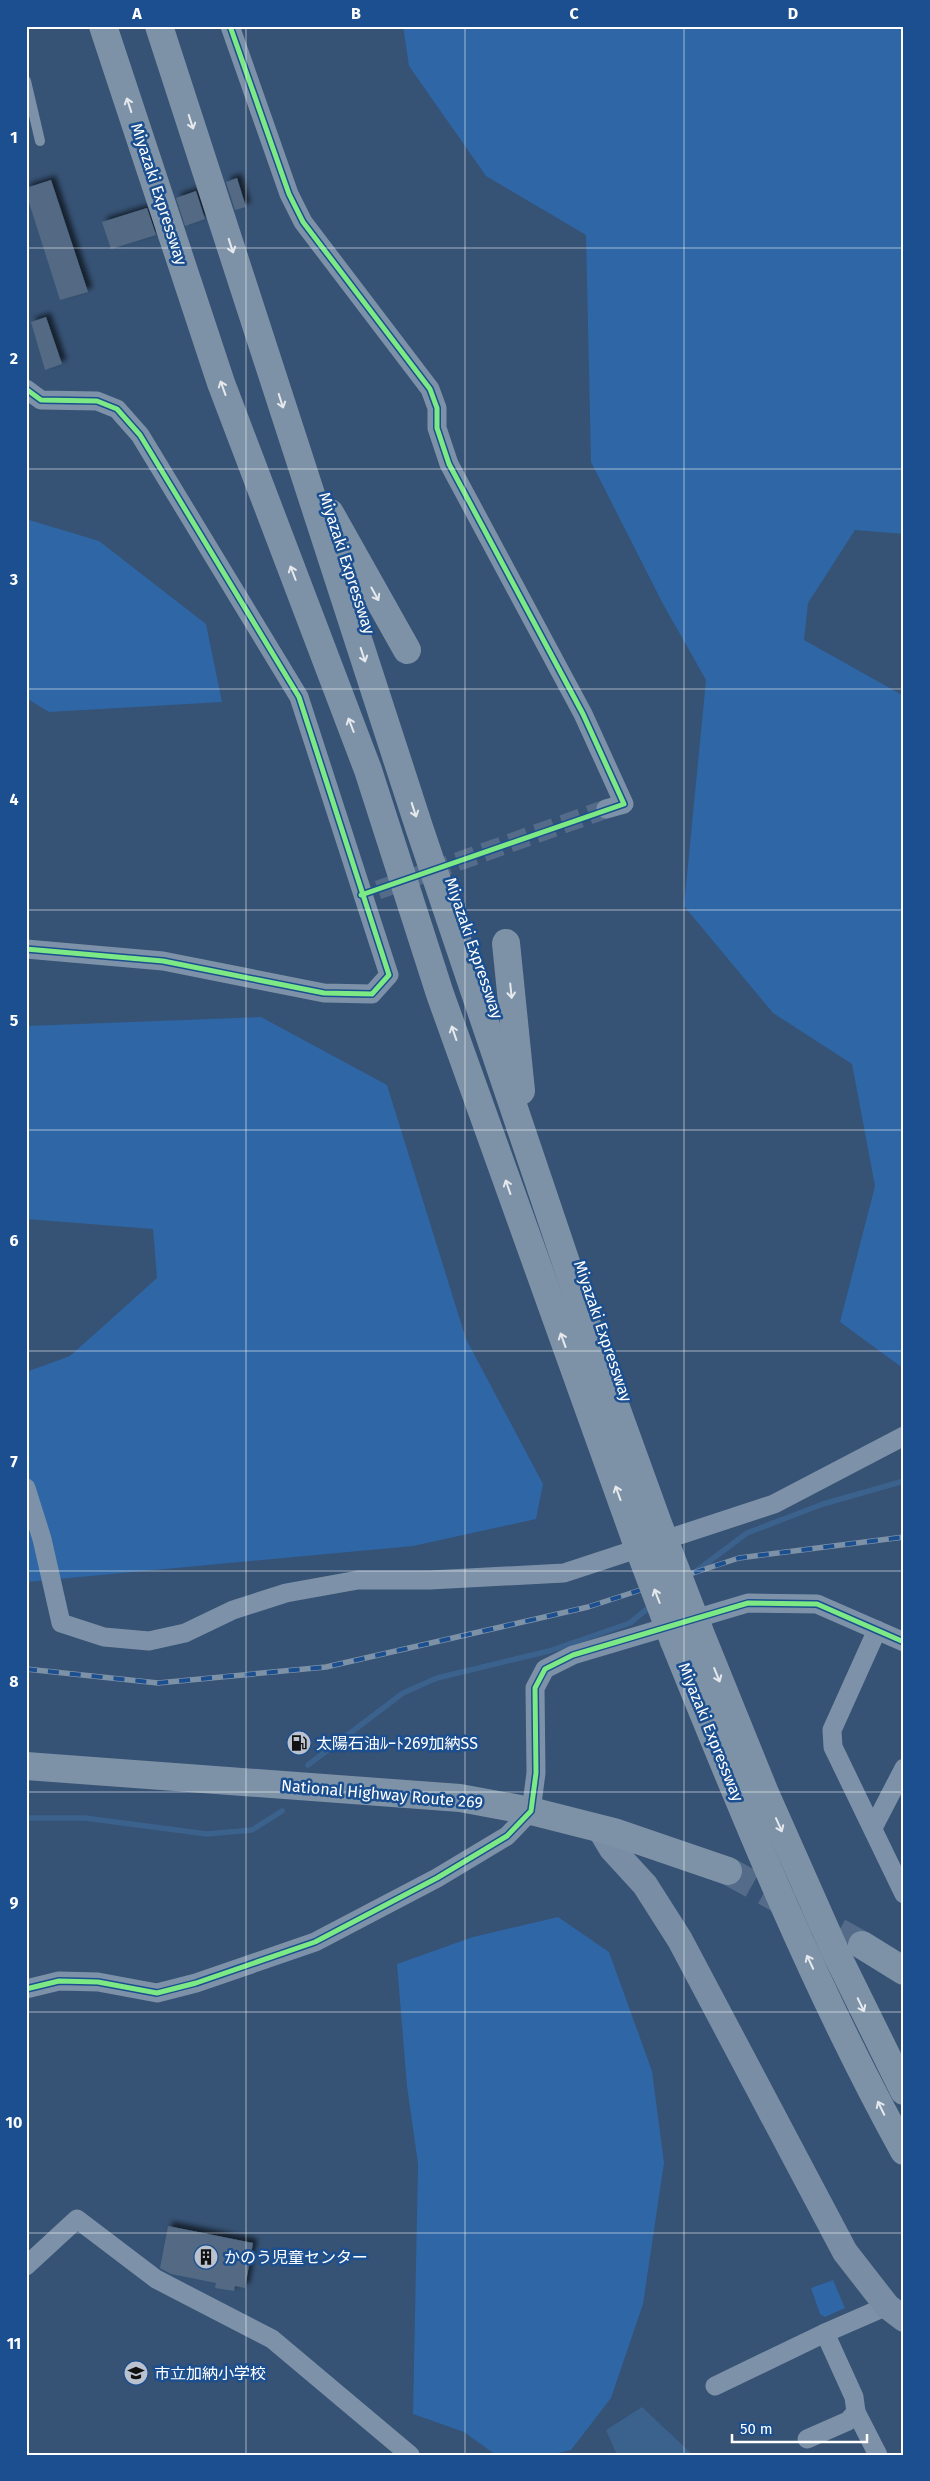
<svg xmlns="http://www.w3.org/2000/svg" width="930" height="2481" font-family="'Fira Sans','Noto Sans JP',sans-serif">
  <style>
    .green { fill: #2f66a5 }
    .water { fill: #3b618d }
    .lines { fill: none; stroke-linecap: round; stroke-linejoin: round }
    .stream { stroke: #3b618d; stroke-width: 5.5 }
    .building { fill: #526984; filter: url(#shadow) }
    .street-tunnel { stroke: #546c89; stroke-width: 19; stroke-dasharray: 19 9; stroke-linecap: butt }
    .highway-tunnel { stroke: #546c89; stroke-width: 28; stroke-dasharray: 28 14; stroke-linecap: butt }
    .lane { stroke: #7d92a8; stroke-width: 10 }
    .street { stroke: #7d92a8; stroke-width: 19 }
    .secondary { stroke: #798da4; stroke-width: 26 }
    .highway { stroke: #7e92a7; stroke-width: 28 }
    .rail-casing { stroke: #7e92a7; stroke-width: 5.5 }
    .rail { stroke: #1b4f8f; stroke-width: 4; stroke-dasharray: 11; stroke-linecap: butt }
    .highway-bridge { stroke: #7e92a7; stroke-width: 28 }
    .cycleway-casing { stroke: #1b4f8f; stroke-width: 8 }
    .cycleway { stroke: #7ce984; stroke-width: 5 }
    .oneway { stroke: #e5e9ed }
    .grid { fill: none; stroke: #fff; stroke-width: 1; stroke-opacity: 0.55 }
    .labels { text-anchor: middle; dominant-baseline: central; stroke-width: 5; stroke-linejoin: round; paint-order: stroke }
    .street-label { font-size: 16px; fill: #fff; stroke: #1b4f8f }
    .poi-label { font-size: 16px; fill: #fff; stroke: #1b4f8f; text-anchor: start }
    .neatline { fill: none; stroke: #fff; stroke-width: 2 }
    .grid-label { font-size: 16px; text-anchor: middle; font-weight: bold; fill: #fff }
  </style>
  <defs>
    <filter id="shadow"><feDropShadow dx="4.5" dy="-4.5" stdDeviation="2.5" flood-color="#0009"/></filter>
  </defs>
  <rect width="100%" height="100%" fill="#365274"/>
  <!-- green -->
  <g class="green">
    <polygon points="403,26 904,26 904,534 855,530 808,603 804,640 904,696 904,1362 900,1366 840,1322 875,1186 852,1064 773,1013 684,906 706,680 663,604 591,462 586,235 486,176 409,66"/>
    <polygon points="26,519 99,541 206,624 222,702 49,712 26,698"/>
    <polygon points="261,1017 387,1085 466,1339 543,1484 536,1519 413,1546 26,1582 26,1372 70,1356 157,1278 153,1229 26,1219 26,1026"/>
    <polygon points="558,1917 609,1952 652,2071 664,2163 643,2304 611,2398 571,2450 549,2455 496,2455 464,2432 413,2414 418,2164 407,2086 397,1964 473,1937"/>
    <polygon points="833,2280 845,2308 825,2317 820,2314 811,2288"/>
  </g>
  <!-- water -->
  <polygon class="water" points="642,2407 693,2455 617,2455 606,2430"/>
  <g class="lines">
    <!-- stream -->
    <g class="stream">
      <polyline points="687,1578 747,1533 823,1504 904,1481"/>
      <polyline points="308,1765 403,1693 437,1678 549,1651 630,1623 652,1605"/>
      <polyline points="26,1818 85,1818 207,1834 252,1830 282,1811"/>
    </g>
  </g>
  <!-- building -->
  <g class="building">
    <polygon points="237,178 246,207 235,210 226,182"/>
    <polygon points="51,180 88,292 60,300 26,193 26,188"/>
    <polygon points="196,191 205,219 185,226 176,198"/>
    <polygon points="147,208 156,235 111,249 102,222"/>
    <polygon points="46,317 62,364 45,370 31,322"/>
    <polygon points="168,2226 253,2243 245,2288 235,2286 234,2291 215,2288 216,2283 171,2274 160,2268"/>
  </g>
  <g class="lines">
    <!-- street-tunnel -->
    <polyline class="street-tunnel" points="378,890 606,809"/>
    <!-- highway-tunnel -->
    <polyline class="highway-tunnel" points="728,1871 862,1945"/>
    <!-- lane -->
    <polyline class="lane" points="26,81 40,141"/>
    <!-- street -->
    <g class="street">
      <polyline points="230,26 289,194 303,222 430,389 437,408 437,428 449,464 583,714 624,804 606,809"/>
      <polyline points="26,389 41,400 97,401 117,409 140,435 299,697 389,975 372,994 324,993 163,961 26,949"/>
      <polyline points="26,1488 42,1539 61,1623 104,1637 149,1641 185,1633 233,1610 286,1593 358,1580 430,1580 564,1573 774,1504 904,1436"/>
      <polyline points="877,1630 832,1730 833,1747 904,1894"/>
      <polyline points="873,1828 904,1768"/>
      <polyline points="26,1989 59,1981 98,1982 157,1993 196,1983 315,1942 437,1878 507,1836 531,1811 536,1773 535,1688 545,1669 573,1655 748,1603 817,1604 904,1642"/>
      <polyline points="26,2266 77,2219 156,2279 272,2339 410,2455"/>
      <polyline points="715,2386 825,2333 887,2306"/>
      <polyline points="856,2412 878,2455"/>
      <polyline points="807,2439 848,2421 856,2412 854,2397 825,2333"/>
    </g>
    <!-- secondary -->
    <polyline class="secondary" points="600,1829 612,1849 645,1885 680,1940 845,2252 887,2306 904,2319"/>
    <!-- highway -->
    <g class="highway">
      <polyline points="103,26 221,383 368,770 440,994 635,1538"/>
      <polyline points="159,26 419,827 601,1366 660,1529"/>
      <polyline points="330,513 407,650"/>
      <polyline points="506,943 521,1091"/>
      <polyline points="699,1630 765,1793 835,1951 904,2091"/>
      <path d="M674 1641C744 1814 814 1988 904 2151"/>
      <polyline points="26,1766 460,1798 531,1811 614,1832 728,1871"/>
      <polyline points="862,1945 904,1971"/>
    </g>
    <defs>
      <polyline id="rail" points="26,1669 158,1683 326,1667 588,1607 739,1558 904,1537"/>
    </defs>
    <!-- rail casing -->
    <use href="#rail" class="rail-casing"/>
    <!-- rail -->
    <use href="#rail" class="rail"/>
    <!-- highway-bridge -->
    <g class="highway-bridge">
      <polyline points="660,1529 699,1630"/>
      <polyline points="635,1538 674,1641"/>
    </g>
    <defs>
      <g id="cycleway">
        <polyline points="230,26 289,194 303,222 430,389 437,408 437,428 449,464 583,714 624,804 361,895"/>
        <polyline points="26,389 41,400 97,401 117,409 140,435 299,697 389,975 372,994 324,993 163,961 26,949"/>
        <polyline points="26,1989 59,1981 98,1982 157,1993 196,1983 315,1942 437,1878 507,1836 531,1811 536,1773 535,1688 545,1669 573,1655 748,1603 817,1604 904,1642"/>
      </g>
    </defs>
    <!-- cycleway casing -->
    <use href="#cycleway" class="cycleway-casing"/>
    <!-- cycleway -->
    <use href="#cycleway" class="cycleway"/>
  </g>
  <!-- one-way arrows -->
  <defs><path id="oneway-shaft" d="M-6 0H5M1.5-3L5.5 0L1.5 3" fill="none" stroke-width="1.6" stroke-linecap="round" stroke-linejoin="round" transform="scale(1.25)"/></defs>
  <g class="oneway">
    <use href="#oneway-shaft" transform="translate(129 105) rotate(-108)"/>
    <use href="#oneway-shaft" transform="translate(191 122) rotate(72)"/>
    <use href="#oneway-shaft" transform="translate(231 246) rotate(72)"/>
    <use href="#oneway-shaft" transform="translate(223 388) rotate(-110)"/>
    <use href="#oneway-shaft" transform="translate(281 401) rotate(72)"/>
    <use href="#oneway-shaft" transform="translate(293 573) rotate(-111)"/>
    <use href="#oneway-shaft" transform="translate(375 594) rotate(61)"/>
    <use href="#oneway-shaft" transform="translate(363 655) rotate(72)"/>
    <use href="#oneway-shaft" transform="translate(351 725) rotate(-111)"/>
    <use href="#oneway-shaft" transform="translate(414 810) rotate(72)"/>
    <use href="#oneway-shaft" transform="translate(511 991) rotate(84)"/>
    <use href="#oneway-shaft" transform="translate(454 1033) rotate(-109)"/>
    <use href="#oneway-shaft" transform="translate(508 1187) rotate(-109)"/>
    <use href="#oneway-shaft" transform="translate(563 1340) rotate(-110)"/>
    <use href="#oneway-shaft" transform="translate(618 1493) rotate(-110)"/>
    <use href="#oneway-shaft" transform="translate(657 1596) rotate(-111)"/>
    <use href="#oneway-shaft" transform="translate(717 1675) rotate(68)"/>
    <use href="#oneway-shaft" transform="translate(779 1825) rotate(66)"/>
    <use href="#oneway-shaft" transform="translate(810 1962) rotate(-115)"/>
    <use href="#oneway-shaft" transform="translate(861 2005) rotate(64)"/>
    <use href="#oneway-shaft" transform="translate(881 2108) rotate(-116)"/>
  </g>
  <!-- grid -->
  <path class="grid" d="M246 26V2455M465 26V2455M684 26V2455M26 248H904M26 469H904M26 689H904M26 910H904M26 1130H904M26 1351H904M26 1571H904M26 1792H904M26 2012H904M26 2233H904"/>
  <!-- icons -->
  <defs>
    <symbol id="fuel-disc" viewBox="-11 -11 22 22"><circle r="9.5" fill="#b9c2ce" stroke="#1b4f8f"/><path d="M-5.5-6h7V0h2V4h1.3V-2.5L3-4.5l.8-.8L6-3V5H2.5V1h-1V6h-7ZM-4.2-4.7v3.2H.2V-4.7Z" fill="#111"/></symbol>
    <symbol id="building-disc" viewBox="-11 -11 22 22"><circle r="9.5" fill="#b9c2ce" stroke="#1b4f8f"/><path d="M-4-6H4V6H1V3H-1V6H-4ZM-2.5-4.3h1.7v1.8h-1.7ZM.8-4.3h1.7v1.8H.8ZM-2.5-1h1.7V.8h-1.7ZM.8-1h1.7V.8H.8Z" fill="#111"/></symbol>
    <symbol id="school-disc" viewBox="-11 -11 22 22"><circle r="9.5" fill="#b9c2ce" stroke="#1b4f8f"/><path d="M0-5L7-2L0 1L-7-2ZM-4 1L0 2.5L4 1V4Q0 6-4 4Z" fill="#111"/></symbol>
  </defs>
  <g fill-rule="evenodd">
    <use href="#fuel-disc" x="285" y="1729" width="28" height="28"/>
    <use href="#building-disc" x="192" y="2243" width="28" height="28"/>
    <use href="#school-disc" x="122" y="2359" width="28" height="28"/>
  </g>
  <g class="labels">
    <!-- street labels -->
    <g class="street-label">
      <text transform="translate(159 194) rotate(72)">Miyazaki Expressway</text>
      <text transform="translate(347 563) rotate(72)">Miyazaki Expressway</text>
      <text transform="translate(474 948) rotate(71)">Miyazaki Expressway</text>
      <text transform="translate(603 1331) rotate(71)">Miyazaki Expressway</text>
      <text transform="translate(711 1732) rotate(68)">Miyazaki Expressway</text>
      <text transform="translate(382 1794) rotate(5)">National Highway Route 269</text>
    </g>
    <!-- poi labels -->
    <g class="poi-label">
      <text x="316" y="1743">太陽石油ﾙｰﾄ269加納SS</text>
      <text x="224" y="2257">かのう児童センター</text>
      <text x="154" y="2373">市立加納小学校</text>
    </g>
  </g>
  <!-- border -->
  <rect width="930" height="2481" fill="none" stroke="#1b4f8f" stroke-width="55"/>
  <!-- scale -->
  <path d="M732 2434v8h135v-8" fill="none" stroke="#ffffff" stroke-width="2.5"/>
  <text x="740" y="2434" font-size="15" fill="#ffffff" stroke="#1b4f8f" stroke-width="4" paint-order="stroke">50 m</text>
  <rect x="28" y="28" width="874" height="2426" class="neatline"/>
  <g class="grid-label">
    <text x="137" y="19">A</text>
    <text x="356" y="19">B</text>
    <text x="574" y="19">C</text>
    <text x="793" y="19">D</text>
    <text x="14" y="143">1</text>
    <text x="14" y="364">2</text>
    <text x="14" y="585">3</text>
    <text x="14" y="805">4</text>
    <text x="14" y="1026">5</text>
    <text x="14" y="1246">6</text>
    <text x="14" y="1467">7</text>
    <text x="14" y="1687">8</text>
    <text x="14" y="1908">9</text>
    <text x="14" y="2128">10</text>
    <text x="14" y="2349">11</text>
  </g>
</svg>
